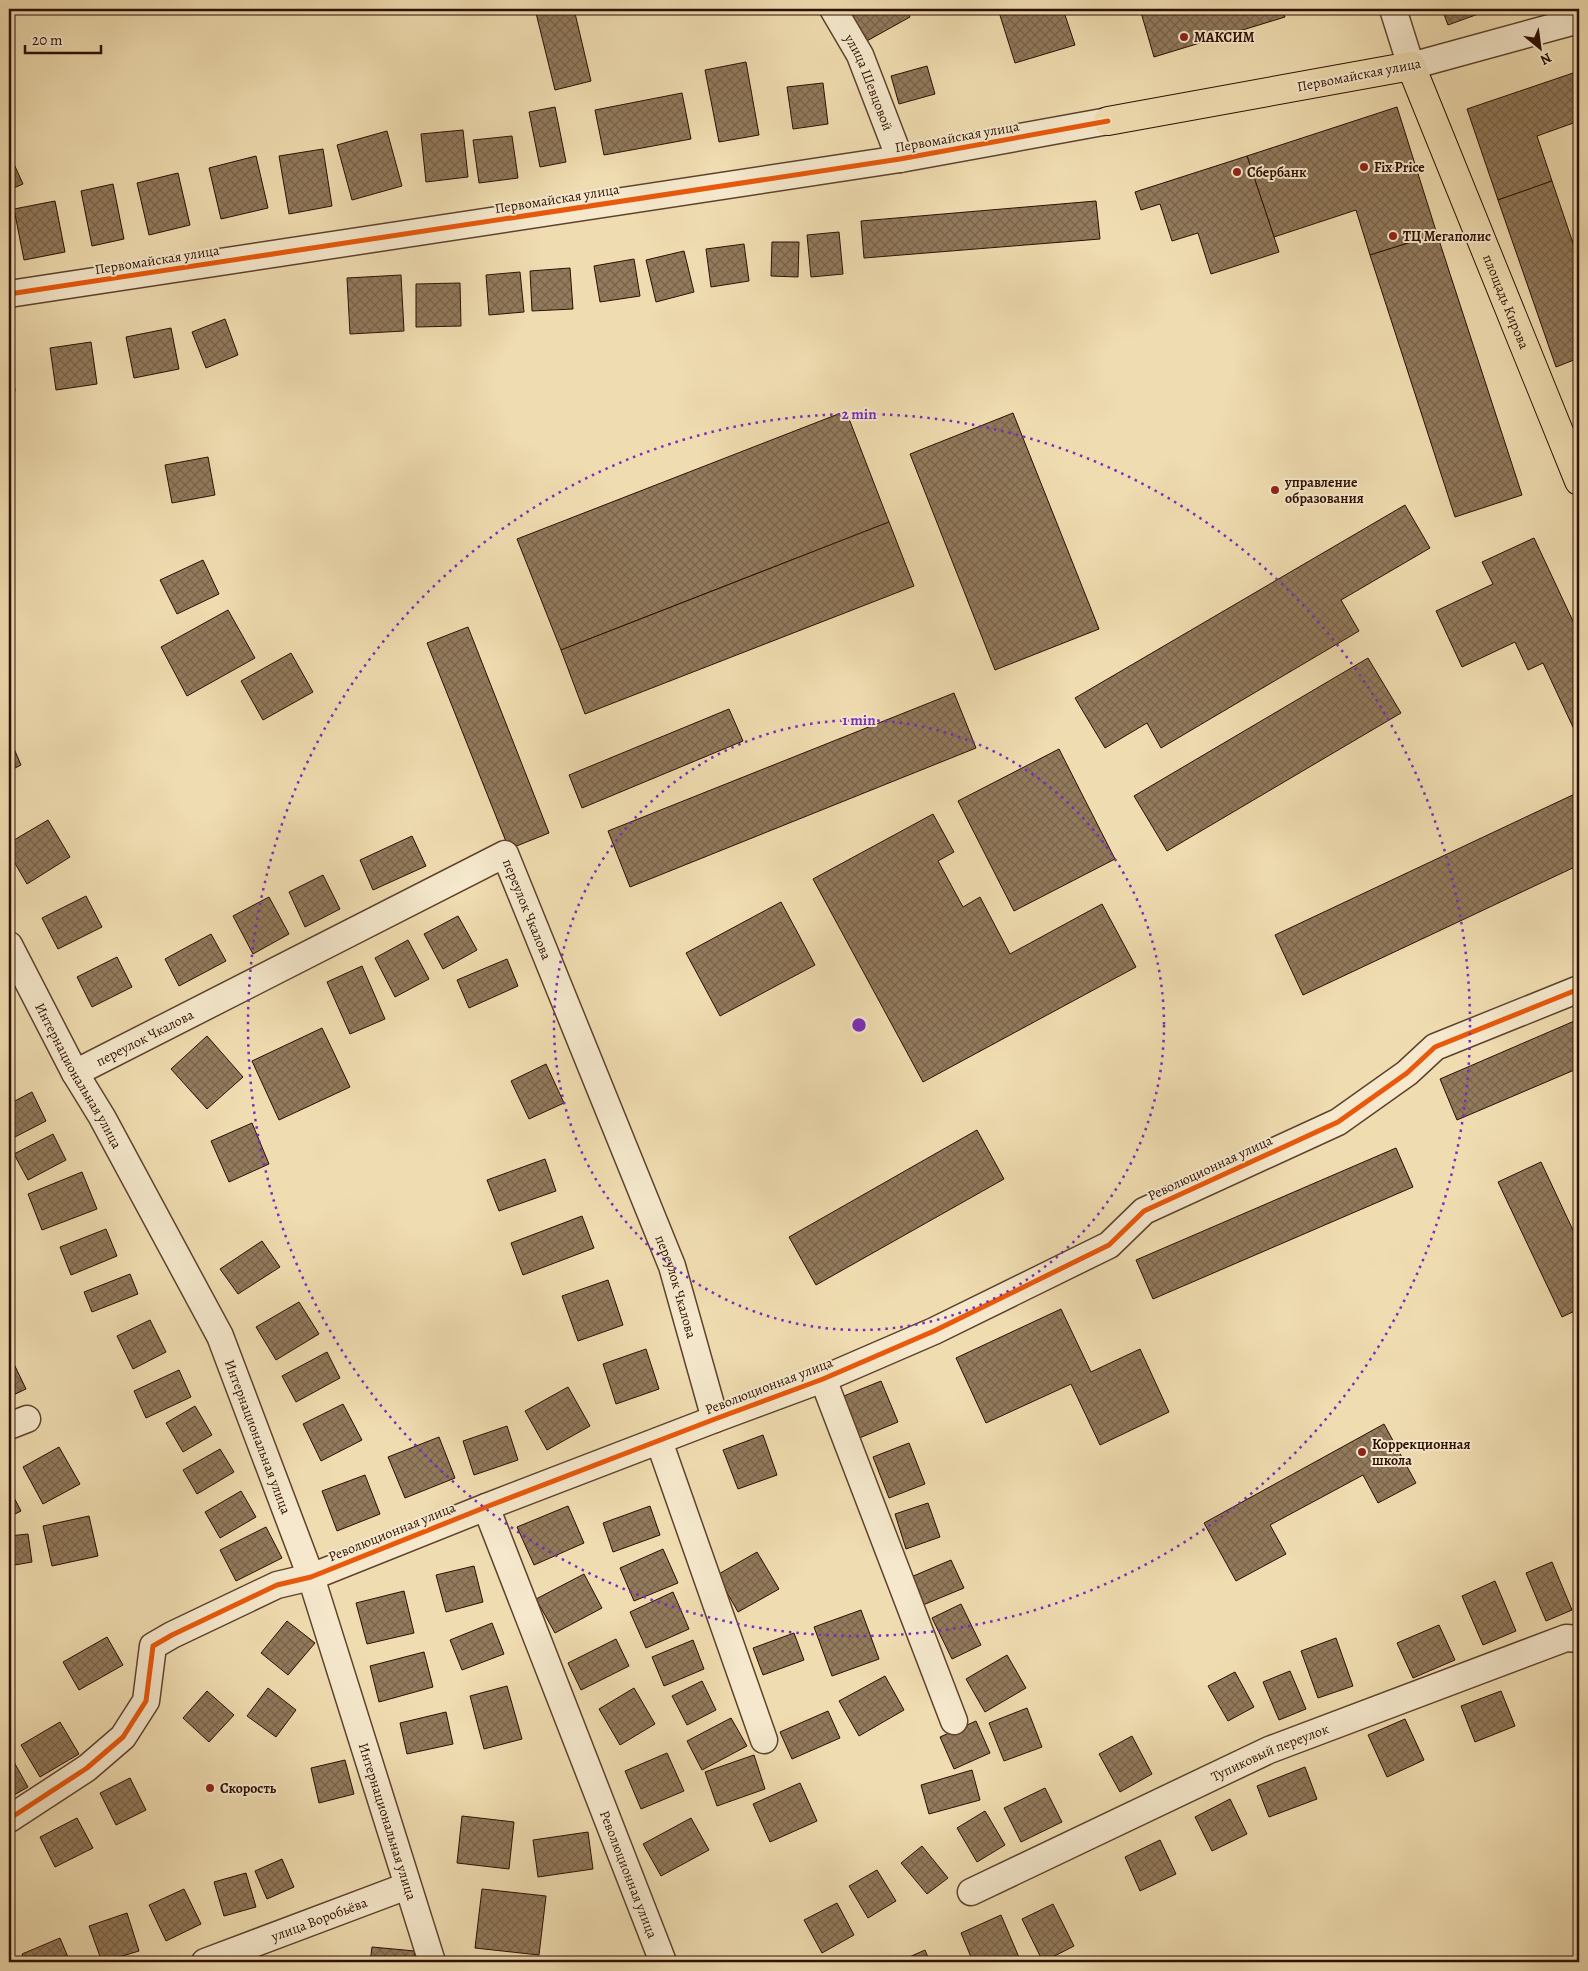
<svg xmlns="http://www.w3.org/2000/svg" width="1588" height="1971" font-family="Alegreya,serif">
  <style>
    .building { fill: url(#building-cross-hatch); stroke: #2d0f00 }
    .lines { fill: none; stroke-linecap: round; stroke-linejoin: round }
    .minor-casing { stroke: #5e422c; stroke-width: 29 }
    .major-casing { stroke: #2d0f00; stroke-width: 30 }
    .minor { stroke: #f5e8cc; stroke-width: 26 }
    .major { stroke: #efdcb0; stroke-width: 28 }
    .cycleway-casing { stroke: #f5e8cc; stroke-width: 8 }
    .cycleway { stroke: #e8590c; stroke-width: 5 }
    .ring { fill: none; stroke: #7b2cbf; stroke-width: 2.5; stroke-dasharray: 2.5 5 }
    .poi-dot { fill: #8f2418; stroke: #f5e8cc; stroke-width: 2 }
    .labels { text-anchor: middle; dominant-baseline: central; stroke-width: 4; stroke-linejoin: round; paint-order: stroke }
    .poi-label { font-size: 14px; font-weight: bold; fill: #2d0f00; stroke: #f5e8cc; text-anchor: start }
    .street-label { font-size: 14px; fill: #2d0f00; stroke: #f5e8cc }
    .centre { fill: #7b2cbf; stroke: #f5e8cc; stroke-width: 2.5 }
    .ring-label { font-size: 15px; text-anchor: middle; font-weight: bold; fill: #7b2cbf; stroke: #f5e8cc; stroke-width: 4; stroke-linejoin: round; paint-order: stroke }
  </style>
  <defs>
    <pattern id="building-cross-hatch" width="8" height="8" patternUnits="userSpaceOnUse" patternTransform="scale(1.25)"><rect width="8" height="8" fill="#927a5c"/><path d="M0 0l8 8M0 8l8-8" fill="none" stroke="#78624a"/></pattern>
  </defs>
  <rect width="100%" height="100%" fill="#efdcb0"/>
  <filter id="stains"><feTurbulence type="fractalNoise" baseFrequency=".004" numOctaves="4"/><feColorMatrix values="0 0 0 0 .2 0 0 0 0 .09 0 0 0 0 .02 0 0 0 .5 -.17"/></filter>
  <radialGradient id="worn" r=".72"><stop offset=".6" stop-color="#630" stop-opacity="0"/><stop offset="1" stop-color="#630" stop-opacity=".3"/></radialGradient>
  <!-- building -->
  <g class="building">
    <polygon points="535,9 574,9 591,81 555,90"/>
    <polygon points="847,9 906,9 910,17 865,42"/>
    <polygon points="998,9 1063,9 1075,45 1015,63"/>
    <polygon points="1140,9 1282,9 1285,17 1154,57"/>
    <polygon points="1442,9 1492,9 1448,25"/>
    <polygon points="746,62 759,135 719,142 705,70"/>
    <polygon points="927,66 935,94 899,104 891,76"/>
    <polygon points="1579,71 1579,121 1537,136 1552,181 1498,200 1467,109"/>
    <polygon points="823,83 828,124 793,129 787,87"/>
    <polygon points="682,93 691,139 604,155 595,110"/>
    <polygon points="555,107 566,162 540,167 529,112"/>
    <polygon points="1397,107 1437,234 1370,255 1356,210 1274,237 1247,156"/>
    <polygon points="463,130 468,177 426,182 421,134"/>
    <polygon points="387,131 402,186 352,200 337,145"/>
    <polygon points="512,136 518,178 479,183 473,140"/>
    <polygon points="323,149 332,206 289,214 279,156"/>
    <polygon points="9,153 23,184 9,190"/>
    <polygon points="256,156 268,208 221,219 209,168"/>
    <polygon points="1247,156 1279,252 1211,274 1198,233 1172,241 1160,204 1141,210 1135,192"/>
    <polygon points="178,173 190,225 149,235 137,183"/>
    <polygon points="1552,181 1579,261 1579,358 1556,367 1498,200"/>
    <polygon points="113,184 124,239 92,246 81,191"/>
    <polygon points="55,201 65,252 24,260 14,209"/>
    <polygon points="1096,201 1100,239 864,258 861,221"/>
    <polygon points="839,232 843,274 811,277 807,235"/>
    <polygon points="1437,234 1522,495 1455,517 1370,255"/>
    <polygon points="772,242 799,242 798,277 771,276"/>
    <polygon points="744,244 749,281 711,287 706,249"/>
    <polygon points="684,251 694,292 656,302 646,260"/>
    <polygon points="634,259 640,296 600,302 594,266"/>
    <polygon points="570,268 573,309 532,311 530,271"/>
    <polygon points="520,272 524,312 489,315 486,275"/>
    <polygon points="401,275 404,331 350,334 347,278"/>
    <polygon points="460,283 461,326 416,327 416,284"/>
    <polygon points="225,319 238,355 206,368 192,332"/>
    <polygon points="171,328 179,369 134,378 126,337"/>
    <polygon points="91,342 97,384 56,390 50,348"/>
    <polygon points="9,355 11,355 15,391 9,392"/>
    <polygon points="846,411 889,522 561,650 517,539"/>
    <polygon points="1013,413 1099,629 995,670 910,454"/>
    <polygon points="208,457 215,495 172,503 165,465"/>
    <polygon points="1405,505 1430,548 1341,600 1359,631 1161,748 1147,723 1105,748 1075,698"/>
    <polygon points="889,522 914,586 585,714 561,650"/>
    <polygon points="1534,538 1579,634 1579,740 1543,663 1528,670 1515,642 1462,667 1436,611 1493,584 1482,562"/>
    <polygon points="203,560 219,594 177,614 160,580"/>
    <polygon points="228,610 255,658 187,696 161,647"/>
    <polygon points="468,627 549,833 509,849 427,643"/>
    <polygon points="291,653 313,692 263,720 241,681"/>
    <polygon points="1368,658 1401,713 1167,851 1134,796"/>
    <polygon points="954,693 976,748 630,887 608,831"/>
    <polygon points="729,709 743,741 582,808 569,775"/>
    <polygon points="9,737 21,765 9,771"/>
    <polygon points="1059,749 1115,859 1014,911 958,801"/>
    <polygon points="1579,792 1579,865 1303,995 1275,935"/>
    <polygon points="933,814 954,852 938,861 963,907 980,897 1010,954 1102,904 1136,967 923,1082 813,879"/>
    <polygon points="48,820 70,857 27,884 9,853 9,843"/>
    <polygon points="412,836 426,866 373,890 360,860"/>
    <polygon points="323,875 340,909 305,927 289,892"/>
    <polygon points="86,896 102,927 58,949 42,918"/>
    <polygon points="269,897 289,934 253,954 233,916"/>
    <polygon points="781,902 815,965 720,1016 686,953"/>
    <polygon points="458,916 477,950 443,969 424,934"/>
    <polygon points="211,934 226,961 179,986 165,959"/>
    <polygon points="408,940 429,979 395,997 375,958"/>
    <polygon points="117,957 132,987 92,1007 77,977"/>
    <polygon points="507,959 518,986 469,1008 457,980"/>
    <polygon points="362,966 385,1019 350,1034 327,982"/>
    <polygon points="1579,1019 1579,1068 1457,1120 1440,1079"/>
    <polygon points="322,1028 350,1087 279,1120 252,1061"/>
    <polygon points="207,1036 243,1077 207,1109 171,1069"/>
    <polygon points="546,1064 564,1103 529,1119 511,1081"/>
    <polygon points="32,1092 46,1121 13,1138 9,1130 9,1104"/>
    <polygon points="252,1123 269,1164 229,1182 211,1141"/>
    <polygon points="977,1130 1004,1179 816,1285 789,1237"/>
    <polygon points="53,1134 66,1160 28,1180 14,1154"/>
    <polygon points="1396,1148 1413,1187 1153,1299 1136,1260"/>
    <polygon points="545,1159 556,1191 499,1211 487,1180"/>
    <polygon points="1541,1162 1579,1243 1579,1309 1562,1317 1498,1182"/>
    <polygon points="82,1172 97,1209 42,1230 28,1194"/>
    <polygon points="582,1216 594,1248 523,1275 511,1243"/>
    <polygon points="106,1229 117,1256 71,1275 60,1247"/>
    <polygon points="262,1241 280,1267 238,1294 220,1269"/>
    <polygon points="130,1274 138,1294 92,1312 84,1292"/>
    <polygon points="608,1280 623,1325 578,1341 562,1296"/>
    <polygon points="299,1302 319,1334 276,1360 256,1327"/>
    <polygon points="1061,1309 1091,1372 1140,1349 1169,1412 1100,1445 1071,1384 986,1423 956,1358"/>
    <polygon points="150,1320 166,1352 133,1369 117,1336"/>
    <polygon points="646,1349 659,1389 616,1404 603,1364"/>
    <polygon points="327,1352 340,1378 296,1402 282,1376"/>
    <polygon points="13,1362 26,1389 9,1397 9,1364"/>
    <polygon points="179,1370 191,1397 146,1418 134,1391"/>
    <polygon points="881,1381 898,1422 857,1439 839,1398"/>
    <polygon points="568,1387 590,1426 547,1450 525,1411"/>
    <polygon points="343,1404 362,1440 321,1461 303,1424"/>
    <polygon points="195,1406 212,1435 183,1452 166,1423"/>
    <polygon points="1384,1424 1416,1483 1378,1503 1363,1475 1270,1525 1286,1554 1236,1581 1204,1523"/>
    <polygon points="507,1426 518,1460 474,1475 463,1441"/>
    <polygon points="763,1435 777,1475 738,1489 723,1450"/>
    <polygon points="439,1437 455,1478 405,1498 388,1457"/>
    <polygon points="909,1443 925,1484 889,1498 873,1457"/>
    <polygon points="59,1447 80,1484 43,1504 23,1467"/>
    <polygon points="220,1449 234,1472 197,1494 183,1470"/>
    <polygon points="365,1475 380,1514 337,1531 322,1491"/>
    <polygon points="9,1488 21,1511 9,1517"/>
    <polygon points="241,1491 256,1517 220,1538 205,1512"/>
    <polygon points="928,1503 940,1537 906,1549 895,1514"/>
    <polygon points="568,1506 584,1543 534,1565 517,1527"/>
    <polygon points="650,1506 660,1535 613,1552 603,1523"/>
    <polygon points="89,1516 98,1556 52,1566 43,1526"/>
    <polygon points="266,1527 282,1558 236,1581 220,1550"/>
    <polygon points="28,1534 32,1562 9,1566 9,1536"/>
    <polygon points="663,1549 678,1583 634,1601 620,1568"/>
    <polygon points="757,1552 779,1589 738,1612 717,1575"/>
    <polygon points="951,1560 964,1588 923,1605 911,1577"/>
    <polygon points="1552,1562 1572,1610 1546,1621 1526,1573"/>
    <polygon points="474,1566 483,1602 446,1612 436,1575"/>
    <polygon points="584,1574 602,1608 555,1633 536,1599"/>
    <polygon points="1495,1581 1516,1631 1483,1645 1462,1596"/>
    <polygon points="404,1591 414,1633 367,1644 356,1603"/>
    <polygon points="673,1592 689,1629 646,1648 630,1612"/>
    <polygon points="961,1604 981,1645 952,1659 932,1618"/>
    <polygon points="861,1610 879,1659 832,1676 814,1627"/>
    <polygon points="287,1621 315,1643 288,1675 261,1653"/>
    <polygon points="492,1623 504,1654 462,1670 450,1640"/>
    <polygon points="1439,1625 1455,1660 1413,1678 1397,1643"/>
    <polygon points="794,1633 804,1660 763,1675 753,1648"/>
    <polygon points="107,1637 123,1665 79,1690 63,1662"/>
    <polygon points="1336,1638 1353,1686 1318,1698 1301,1651"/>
    <polygon points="616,1639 629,1666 581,1690 568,1663"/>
    <polygon points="693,1640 704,1669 664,1686 652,1657"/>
    <polygon points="424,1652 433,1687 379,1702 370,1666"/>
    <polygon points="1007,1655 1026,1688 985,1712 966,1679"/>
    <polygon points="1290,1671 1306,1709 1279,1720 1263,1682"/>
    <polygon points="1235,1672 1254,1707 1228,1721 1208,1686"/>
    <polygon points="885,1676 904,1710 859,1736 839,1701"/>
    <polygon points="702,1681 716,1710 687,1725 672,1696"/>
    <polygon points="507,1686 522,1739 484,1749 470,1696"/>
    <polygon points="268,1688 296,1710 276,1737 247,1716"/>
    <polygon points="634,1688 655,1724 620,1745 599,1709"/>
    <polygon points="207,1691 234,1715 209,1742 183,1718"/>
    <polygon points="1501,1691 1515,1726 1475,1742 1461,1706"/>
    <polygon points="1027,1708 1042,1747 1004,1761 989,1723"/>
    <polygon points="828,1711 840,1738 792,1759 780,1732"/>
    <polygon points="446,1712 453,1744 407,1754 400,1723"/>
    <polygon points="731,1718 747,1746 702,1770 687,1741"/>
    <polygon points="1405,1719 1424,1760 1387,1777 1368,1735"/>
    <polygon points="976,1721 990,1753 954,1769 940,1737"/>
    <polygon points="60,1722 79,1754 40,1777 21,1745"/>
    <polygon points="1132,1736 1152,1774 1120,1792 1099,1754"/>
    <polygon points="667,1753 684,1791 641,1809 625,1771"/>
    <polygon points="10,1755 28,1787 9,1798 9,1756"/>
    <polygon points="754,1755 765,1789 717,1806 705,1772"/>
    <polygon points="345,1760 354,1794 319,1803 311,1768"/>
    <polygon points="1305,1767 1317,1799 1269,1817 1257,1786"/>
    <polygon points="972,1770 980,1800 929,1814 921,1785"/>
    <polygon points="130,1778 146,1810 116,1825 100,1793"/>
    <polygon points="800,1783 817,1821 770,1842 753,1804"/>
    <polygon points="1045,1788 1062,1822 1021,1842 1004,1808"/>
    <polygon points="1230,1799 1247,1834 1212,1851 1195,1817"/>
    <polygon points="985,1811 1005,1845 977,1862 957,1828"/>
    <polygon points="462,1816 514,1822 509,1869 457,1863"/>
    <polygon points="77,1818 93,1848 55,1867 40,1837"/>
    <polygon points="691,1818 709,1850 661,1876 643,1844"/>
    <polygon points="588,1832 593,1869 538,1877 533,1840"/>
    <polygon points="1160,1840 1176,1874 1140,1891 1125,1857"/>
    <polygon points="922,1846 948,1878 927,1894 901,1863"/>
    <polygon points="282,1859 294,1887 267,1899 255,1871"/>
    <polygon points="877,1870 896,1901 868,1918 849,1886"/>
    <polygon points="246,1873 256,1907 224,1916 214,1882"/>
    <polygon points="184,1889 201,1924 166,1941 149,1905"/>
    <polygon points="482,1889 546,1896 539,1955 475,1948"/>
    <polygon points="837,1903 854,1935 822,1953 804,1920"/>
    <polygon points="1053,1904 1074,1946 1043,1962 1022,1919"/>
    <polygon points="127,1913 139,1951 102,1962 89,1926"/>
    <polygon points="1001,1915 1021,1962 973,1962 961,1933"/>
    <polygon points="60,1938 70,1962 25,1962 22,1954"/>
    <polygon points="372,1947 415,1951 413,1962 370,1962"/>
    <polygon points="925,1950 930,1962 898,1962"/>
  </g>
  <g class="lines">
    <defs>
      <g id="minor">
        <path id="s1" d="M833 9 860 55 900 159"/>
        <polyline points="1393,9 1411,66 1579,20"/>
        <polyline points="9,294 900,159 1108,121"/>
        <path id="s2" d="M9 945 75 1073 102 1117 220 1336 311 1577 432 1962"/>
        <path id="s3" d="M75 1073 505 854 672 1266 715 1419"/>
        <polyline points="823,1379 954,1721"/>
        <polyline points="9,1426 27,1419"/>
        <polyline points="659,1441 764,1740"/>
        <path id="s4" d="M486 1507 663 1962"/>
        <polyline points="9,1819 87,1768 123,1737 146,1701 153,1646 172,1635 277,1585 311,1577 486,1507 715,1419 823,1379 934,1331 1109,1245 1144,1211 1338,1122 1407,1073 1435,1047 1579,989"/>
        <path id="s5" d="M971 1892 1269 1750 1566 1638 1579 1639"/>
        <path id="s6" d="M205 1962 407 1886"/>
      </g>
      <g id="major">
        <path id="s7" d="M1108 121 1411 66 1579 481"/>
      </g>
    </defs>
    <!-- minor casing -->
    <use href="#minor" class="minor-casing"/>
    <!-- major casing -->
    <use href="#major" class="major-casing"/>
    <!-- minor -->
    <use href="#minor" class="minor"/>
    <!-- major -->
    <use href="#major" class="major"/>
    <defs>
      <g id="cycleway">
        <polyline points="9,294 900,159 1108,121"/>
        <polyline points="9,1819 87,1768 123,1737 146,1701 153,1646 172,1635 277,1585 311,1577 486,1507 715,1419 823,1379 934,1331 1109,1245 1144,1211 1338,1122 1407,1073 1435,1047 1579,989"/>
      </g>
    </defs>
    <!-- cycleway casing -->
    <use href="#cycleway" class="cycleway-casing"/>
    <!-- cycleway -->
    <use href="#cycleway" class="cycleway"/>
  </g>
  <!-- distance rings -->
  <g class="ring">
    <circle cx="859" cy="1025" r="305"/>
    <circle cx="859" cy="1025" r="611"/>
  </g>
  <!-- markers -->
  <g class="poi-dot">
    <circle cx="1184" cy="37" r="5"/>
    <circle cx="1364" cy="167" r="5"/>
    <circle cx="1237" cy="172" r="5"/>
    <circle cx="1393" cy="236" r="5"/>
    <circle cx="1275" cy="490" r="5"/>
    <circle cx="1362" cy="1452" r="5"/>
    <circle cx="210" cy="1788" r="5"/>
  </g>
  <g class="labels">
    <!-- poi labels -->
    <g class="poi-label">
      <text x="1194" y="37">МАКСИМ</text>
      <text x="1374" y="167">Fix Price</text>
      <text x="1247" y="172">Сбербанк</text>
      <text x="1403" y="236">ТЦ Мегаполис</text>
      <text x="1285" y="482">управление<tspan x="1285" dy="16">образования</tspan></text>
      <text x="1372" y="1444">Коррекционная<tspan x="1372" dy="16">школа</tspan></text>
      <text x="220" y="1788">Скорость</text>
    </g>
    <!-- street labels -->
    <g class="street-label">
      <text transform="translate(1359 75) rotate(-11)">Первомайская улица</text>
      <text stroke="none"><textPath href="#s1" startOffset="82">улица Шевцовой</textPath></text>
      <text transform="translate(957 137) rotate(-10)">Первомайская улица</text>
      <text transform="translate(557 199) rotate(-9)">Первомайская улица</text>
      <text transform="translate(157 260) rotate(-9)">Первомайская улица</text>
      <text stroke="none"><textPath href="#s7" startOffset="562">площадь Кирова</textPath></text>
      <text stroke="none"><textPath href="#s3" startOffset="542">переулок Чкалова</textPath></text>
      <text stroke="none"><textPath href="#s3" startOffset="78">переулок Чкалова</textPath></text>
      <text stroke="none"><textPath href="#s2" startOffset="148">Интернациональная улица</textPath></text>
      <text transform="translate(1210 1168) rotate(-25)">Революционная улица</text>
      <text stroke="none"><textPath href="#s3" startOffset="948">переулок Чкалова</textPath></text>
      <text transform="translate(769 1386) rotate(-21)">Революционная улица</text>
      <text stroke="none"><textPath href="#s2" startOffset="552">Интернациональная улица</textPath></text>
      <text transform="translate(392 1532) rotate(-22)">Революционная улица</text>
      <text stroke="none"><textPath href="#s5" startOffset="330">Тупиковый переулок</textPath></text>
      <text stroke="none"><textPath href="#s2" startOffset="958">Интернациональная улица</textPath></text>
      <text stroke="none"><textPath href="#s4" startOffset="394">Революционная улица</textPath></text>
      <text stroke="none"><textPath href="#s6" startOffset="122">улица Воробьёва</textPath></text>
    </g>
  </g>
  <circle cx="859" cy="1025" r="8" class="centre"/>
  <g class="ring-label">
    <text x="859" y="419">2 min</text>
    <text x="859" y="725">1 min</text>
  </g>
  <!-- margin -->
  <rect width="1588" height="1971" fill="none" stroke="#efdcb0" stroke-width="30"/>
  <rect x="10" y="10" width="1568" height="1951" fill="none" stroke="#2d0f00" stroke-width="2.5"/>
  <rect x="15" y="15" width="1558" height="1941" fill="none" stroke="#2d0f00"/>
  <!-- north arrow -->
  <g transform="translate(1540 48) rotate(151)" stroke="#f5e8cc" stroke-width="4" paint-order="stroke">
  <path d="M0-4L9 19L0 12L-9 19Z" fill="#2d0f00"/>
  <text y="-8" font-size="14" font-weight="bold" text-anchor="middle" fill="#2d0f00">N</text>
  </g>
  <!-- scale -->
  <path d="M25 45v8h76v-8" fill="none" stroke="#2d0f00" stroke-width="2.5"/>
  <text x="32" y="45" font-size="15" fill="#2d0f00" stroke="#f5e8cc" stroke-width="4" paint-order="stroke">20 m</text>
  <rect width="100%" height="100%" filter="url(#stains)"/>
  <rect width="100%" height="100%" fill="url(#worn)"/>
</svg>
